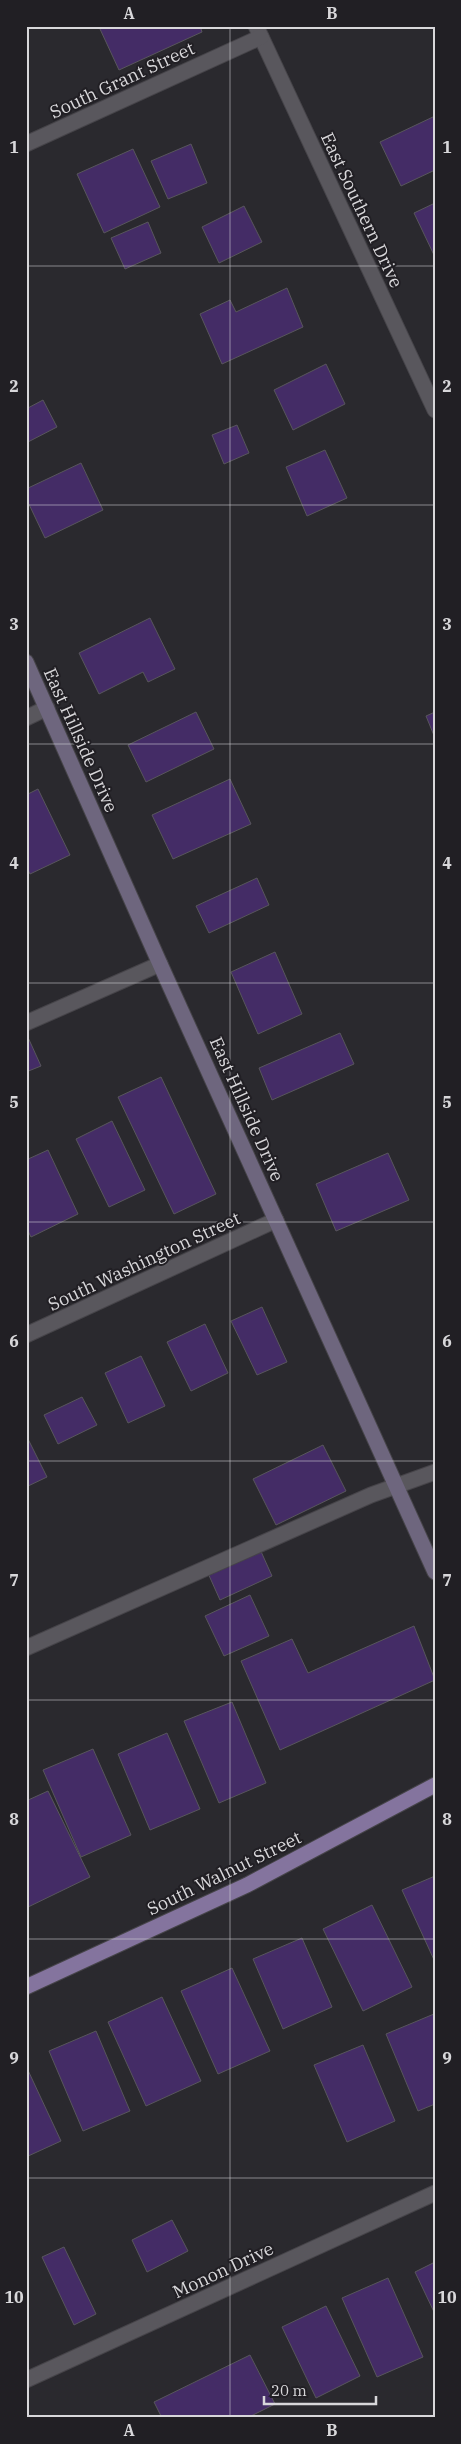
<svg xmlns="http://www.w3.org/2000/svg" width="461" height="2444" font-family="'IBM Plex Serif',serif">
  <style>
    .building { fill: #442c66; stroke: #58565c }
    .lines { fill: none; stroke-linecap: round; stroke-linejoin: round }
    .lane-casing { stroke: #464449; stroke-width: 17 }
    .street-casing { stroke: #464449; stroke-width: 17 }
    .secondary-casing { stroke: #464449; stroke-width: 17 }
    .primary-casing { stroke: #464449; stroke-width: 17 }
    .lane { stroke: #59575d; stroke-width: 15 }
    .street { stroke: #59575d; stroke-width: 15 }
    .secondary { stroke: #6e667e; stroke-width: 15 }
    .primary { stroke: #84749e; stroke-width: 15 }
    .grid { fill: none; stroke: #d8d7da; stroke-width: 1; stroke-opacity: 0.55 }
    .labels { text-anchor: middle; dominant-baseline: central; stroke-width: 4; stroke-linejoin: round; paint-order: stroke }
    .street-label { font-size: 18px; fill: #d8d7da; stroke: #211f24 }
    .neatline { fill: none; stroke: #d8d7da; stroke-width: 2 }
    .grid-label { font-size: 16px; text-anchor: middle; font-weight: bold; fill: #d8d7da }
  </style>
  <rect width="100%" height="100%" fill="#2a292e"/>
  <!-- building -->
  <g class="building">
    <polygon points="105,26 200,26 202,32 119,70 100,29"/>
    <polygon points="435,116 435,170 401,186 380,142"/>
    <polygon points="191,144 207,183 168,199 151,161"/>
    <polygon points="133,149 160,207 104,233 77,174"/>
    <polygon points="435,203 435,254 434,255 414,213"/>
    <polygon points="244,206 262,242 219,263 202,227"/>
    <polygon points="148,222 161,253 125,269 111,238"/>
    <polygon points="287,288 303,327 222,364 200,314 230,300 236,312"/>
    <polygon points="326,364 345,404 293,430 274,390"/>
    <polygon points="43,400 57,427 26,443 26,409"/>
    <polygon points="237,425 249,453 224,464 212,435"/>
    <polygon points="325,450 347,498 307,516 286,467"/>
    <polygon points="81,463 103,510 45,538 26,498 26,489"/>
    <polygon points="150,618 175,669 148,682 143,672 99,694 79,653"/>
    <polygon points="196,712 214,749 146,782 128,745"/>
    <polygon points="435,712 435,738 426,716"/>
    <polygon points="230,779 251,824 173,859 152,815"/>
    <polygon points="38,789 70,855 30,874 26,866 26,795"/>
    <polygon points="257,878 269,905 209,933 196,906"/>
    <polygon points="275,952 302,1014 258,1034 231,972"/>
    <polygon points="26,1033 41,1066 26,1072"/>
    <polygon points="340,1033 354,1064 272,1100 259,1068"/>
    <polygon points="161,1077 216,1194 174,1214 118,1097"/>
    <polygon points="112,1121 145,1190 109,1207 76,1139"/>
    <polygon points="48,1150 78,1214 31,1237 26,1227 26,1160"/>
    <polygon points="388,1153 409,1200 336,1231 316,1184"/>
    <polygon points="262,1307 287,1362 257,1375 231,1321"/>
    <polygon points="205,1324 228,1373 191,1391 167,1342"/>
    <polygon points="141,1356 165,1406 128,1423 105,1373"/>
    <polygon points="82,1397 97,1425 58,1444 44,1415"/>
    <polygon points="26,1435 47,1477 26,1487"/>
    <polygon points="323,1445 346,1491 276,1525 253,1479"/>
    <polygon points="259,1547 272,1576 220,1600 207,1571"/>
    <polygon points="250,1595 269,1636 224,1656 205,1616"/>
    <polygon points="414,1626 435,1680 280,1750 241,1661 292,1639 308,1673"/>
    <polygon points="232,1702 266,1783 219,1803 184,1721"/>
    <polygon points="167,1733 200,1809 150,1830 118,1754"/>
    <polygon points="93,1749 131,1835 81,1857 43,1770"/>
    <polygon points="48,1791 90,1877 26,1908 26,1801"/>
    <polygon points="435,1876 435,1962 402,1890"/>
    <polygon points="372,1905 412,1987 363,2011 323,1929"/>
    <polygon points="302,1938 332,2007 283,2029 253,1959"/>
    <polygon points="232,1968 270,2051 218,2074 181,1991"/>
    <polygon points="162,1997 201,2081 146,2106 108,2022"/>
    <polygon points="434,2014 435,2104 418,2111 386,2034"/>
    <polygon points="96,2031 130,2111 83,2131 49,2051"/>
    <polygon points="363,2045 395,2121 347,2142 314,2065"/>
    <polygon points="26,2066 61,2141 26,2157"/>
    <polygon points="172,2220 188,2251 147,2272 132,2240"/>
    <polygon points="64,2247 96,2314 74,2325 42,2257"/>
    <polygon points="435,2262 435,2314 415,2272"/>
    <polygon points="388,2278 423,2357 377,2377 342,2298"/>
    <polygon points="326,2306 360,2376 316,2398 282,2327"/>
    <polygon points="250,2355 275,2404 247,2418 162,2418 154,2402"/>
  </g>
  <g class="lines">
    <defs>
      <g id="lane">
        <polyline points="26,1023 160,964"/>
        <polyline points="26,1648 371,1495 435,1472"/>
      </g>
      <g id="street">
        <polyline points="256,26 435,410"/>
        <polyline points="26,144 261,37"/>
        <polyline points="26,718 47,708"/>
        <polyline points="26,1335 276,1220"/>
        <polyline points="26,2380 435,2193"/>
      </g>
      <polyline id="secondary" points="26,662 160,964 435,1572"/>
      <polyline id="primary" points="26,1987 247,1885 435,1785"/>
    </defs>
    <!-- lane casing -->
    <use href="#lane" class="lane-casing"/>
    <!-- street casing -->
    <use href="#street" class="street-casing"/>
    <!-- secondary casing -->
    <use href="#secondary" class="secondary-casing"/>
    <!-- primary casing -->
    <use href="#primary" class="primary-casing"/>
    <!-- lane -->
    <use href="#lane" class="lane"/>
    <!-- street -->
    <use href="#street" class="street"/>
    <!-- secondary -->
    <use href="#secondary" class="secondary"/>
    <!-- primary -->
    <use href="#primary" class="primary"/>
  </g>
  <!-- grid -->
  <path class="grid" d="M230 26V2418M26 266H435M26 505H435M26 744H435M26 983H435M26 1222H435M26 1461H435M26 1700H435M26 1939H435M26 2178H435"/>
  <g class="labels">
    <!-- street labels -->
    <g class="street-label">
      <text transform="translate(122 80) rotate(-25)">South Grant Street</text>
      <text transform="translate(362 210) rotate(65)">East Southern Drive</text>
      <text transform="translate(81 740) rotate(66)">East Hillside Drive</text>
      <text transform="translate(247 1109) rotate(66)">East Hillside Drive</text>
      <text transform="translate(144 1261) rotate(-25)">South Washington Street</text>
      <text transform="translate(224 1873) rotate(-26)">South Walnut Street</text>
      <text transform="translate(223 2270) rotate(-25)">Monon Drive</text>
    </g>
  </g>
  <!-- border -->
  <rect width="461" height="2444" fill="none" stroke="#211f24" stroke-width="55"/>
  <!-- scale -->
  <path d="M264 2396v8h112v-8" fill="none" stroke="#d8d7da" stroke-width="2.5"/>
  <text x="271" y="2396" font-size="15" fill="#d8d7da" stroke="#211f24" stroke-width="4" paint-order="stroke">20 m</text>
  <rect x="28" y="28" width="406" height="2388" class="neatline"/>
  <g class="grid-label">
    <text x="129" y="19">A</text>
    <text x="332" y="19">B</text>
    <text x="14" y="153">1</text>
    <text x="447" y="153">1</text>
    <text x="14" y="392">2</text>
    <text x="447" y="392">2</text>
    <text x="14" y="630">3</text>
    <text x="447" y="630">3</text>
    <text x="14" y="869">4</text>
    <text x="447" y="869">4</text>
    <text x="14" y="1108">5</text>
    <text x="447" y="1108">5</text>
    <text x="14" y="1347">6</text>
    <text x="447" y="1347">6</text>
    <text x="14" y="1586">7</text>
    <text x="447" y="1586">7</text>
    <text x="14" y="1825">8</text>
    <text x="447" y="1825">8</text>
    <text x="14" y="2064">9</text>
    <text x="447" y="2064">9</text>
    <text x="14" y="2303">10</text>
    <text x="447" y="2303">10</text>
    <text x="129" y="2436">A</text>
    <text x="332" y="2436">B</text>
  </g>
</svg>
